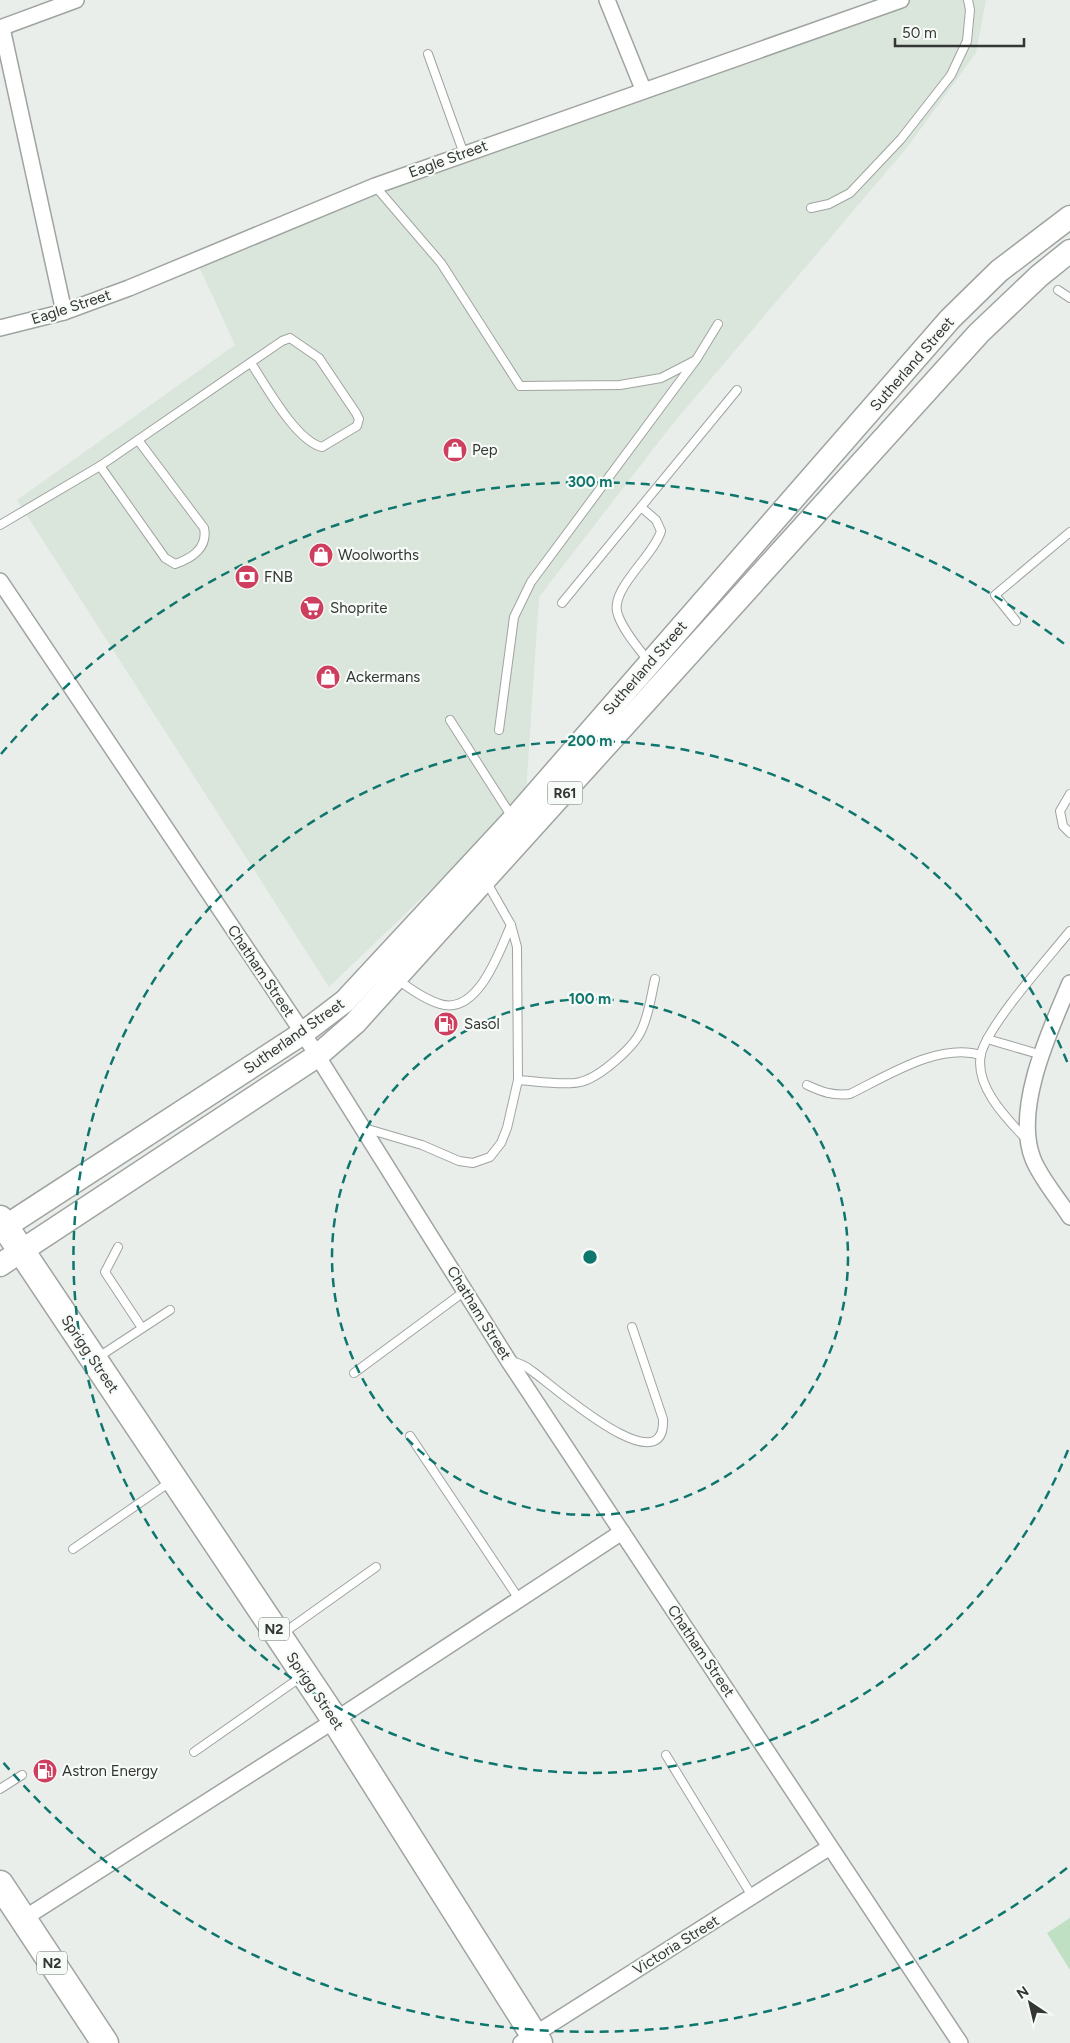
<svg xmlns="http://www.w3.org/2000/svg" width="1070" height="2043" font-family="Figtree,sans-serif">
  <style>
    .built { fill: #dae5db }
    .green { fill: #bfe0c3 }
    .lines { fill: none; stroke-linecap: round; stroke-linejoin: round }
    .lane-casing { stroke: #a0a4a0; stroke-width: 10 }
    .street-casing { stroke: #a0a4a0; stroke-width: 18 }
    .primary-casing { stroke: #a0a4a0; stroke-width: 25 }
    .highway-casing { stroke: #a0a4a0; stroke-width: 29 }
    .lane { stroke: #fff; stroke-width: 8 }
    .street { stroke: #fff; stroke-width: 15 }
    .primary { stroke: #fff; stroke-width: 22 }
    .highway { stroke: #fff; stroke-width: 26 }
    .ring { fill: none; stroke: #0f766e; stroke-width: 2.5; stroke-dasharray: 9 6 }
    .labels { text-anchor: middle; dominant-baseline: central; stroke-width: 4.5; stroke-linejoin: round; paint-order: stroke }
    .shield { fill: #f7fbf7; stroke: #6e716e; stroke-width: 1 }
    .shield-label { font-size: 14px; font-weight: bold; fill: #343634 }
    .street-label { font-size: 15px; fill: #343634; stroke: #f7fbf7 }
    .poi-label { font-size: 15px; fill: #343634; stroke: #f7fbf7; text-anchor: start }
    .centre { fill: #0f766e; stroke: #f7fbf7; stroke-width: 2.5 }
    .ring-label { font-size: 15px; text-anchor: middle; font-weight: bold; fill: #0f766e; stroke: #f7fbf7; stroke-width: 4.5; stroke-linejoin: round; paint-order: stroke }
  </style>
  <rect width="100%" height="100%" fill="#e9eeea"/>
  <!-- built -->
  <polygon class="built" points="904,0 986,0 976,53 909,145 671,426 539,597 526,793 478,844 329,987 17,500 235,345 196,260"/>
  <!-- green -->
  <polygon class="green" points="1070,1918 1070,1970 1047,1933"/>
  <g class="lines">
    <defs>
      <g id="lane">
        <polyline points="428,54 464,154"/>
        <polyline points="375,186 441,263 520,386 620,385 661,378 696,360 718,324"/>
        <polyline points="811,208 829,204 850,193 901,139 951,75 967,41 970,10 968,0"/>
        <polyline points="1058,290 1070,298"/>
        <path d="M100 466 165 558 175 564C193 558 208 547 204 528L138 440"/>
        <path d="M641 507 656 520 661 531C654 556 608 590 618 615 624 632 638 647 648 661"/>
        <path d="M0 525 100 466 282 341 290 338 319 358 356 413 359 419 357 426 322 447C296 441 266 386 251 363"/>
        <polyline points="562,603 737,390"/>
        <polyline points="1016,621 995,595 1070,532"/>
        <polyline points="450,720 512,817"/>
        <polyline points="499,730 514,617 531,582 695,361"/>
        <polyline points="1070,794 1060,811 1063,826 1070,833"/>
        <path d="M486 881 511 925 517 947 518 1080C534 1081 566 1086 580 1082 599 1078 633 1048 641 1031 649 1015 651 996 655 979"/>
        <path d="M397 979C410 989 424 999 440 1004 478 1016 500 950 511 925"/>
        <polyline points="987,1039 1042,1055"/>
        <path d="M807 1085C822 1092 833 1096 850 1094 887 1076 939 1042 981 1055"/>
        <polyline points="364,1128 422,1145 459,1161 473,1163 490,1157 501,1143 507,1128 518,1080"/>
        <path d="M1026 1139C1007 1119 974 1086 981 1054 988 1025 1049 957 1070 931"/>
        <polyline points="118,1247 105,1272 142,1328"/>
        <polyline points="97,1358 170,1310"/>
        <path d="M511 1361C519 1363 526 1366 532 1371 550 1383 666 1488 663 1419L632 1327"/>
        <polyline points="354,1373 465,1291"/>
        <polyline points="410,1436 519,1599"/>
        <polyline points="73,1549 170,1482"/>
        <polyline points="282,1634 376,1567"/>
        <polyline points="194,1752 301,1677"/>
        <polyline points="666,1755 752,1896"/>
        <polyline points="0,1789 22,1775"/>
      </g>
      <g id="street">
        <polyline points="607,0 643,89"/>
        <polyline points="0,28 76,0"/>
        <polyline points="2,28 64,312"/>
        <polyline points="0,328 64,312 129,288 375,186 901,0"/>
        <polyline points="0,581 303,1033 508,1360 960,2043"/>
        <path d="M1070 983C1050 1030 1013 1109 1033 1159 1041 1179 1058 1198 1070 1217"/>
        <polyline points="23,1919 335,1720 622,1532"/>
        <polyline points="521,2043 830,1847"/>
      </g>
      <g id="primary">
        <polyline points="0,1230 303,1033 345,1001 513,820 950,319 999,271 1070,217"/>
        <polyline points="0,1265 317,1056 355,1023 979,333 1039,276 1070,251"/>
      </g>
      <g id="highway">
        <polyline points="0,1219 335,1720 539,2043"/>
        <polyline points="0,1884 105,2043"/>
      </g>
    </defs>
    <!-- lane casing -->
    <use href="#lane" class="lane-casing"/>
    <!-- street casing -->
    <use href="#street" class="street-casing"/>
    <!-- primary casing -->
    <use href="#primary" class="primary-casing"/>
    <!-- highway casing -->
    <use href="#highway" class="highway-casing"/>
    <!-- lane -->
    <use href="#lane" class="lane"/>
    <!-- street -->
    <use href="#street" class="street"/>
    <!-- primary -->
    <use href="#primary" class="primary"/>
    <!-- highway -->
    <use href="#highway" class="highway"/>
  </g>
  <!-- distance rings -->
  <g class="ring">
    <circle cx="590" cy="1257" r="258"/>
    <path d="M1068 1450A516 516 0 1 1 1068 1064"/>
    <path d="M1067 1868A775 775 0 0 1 1 1760M1 754A775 775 0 0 1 1067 646"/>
  </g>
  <!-- icons -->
  <defs>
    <symbol id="shop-disc" viewBox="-11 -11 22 22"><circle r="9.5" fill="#ce3e5e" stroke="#f7fbf7"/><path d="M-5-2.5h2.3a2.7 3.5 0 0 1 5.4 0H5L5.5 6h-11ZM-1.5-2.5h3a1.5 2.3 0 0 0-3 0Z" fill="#fff"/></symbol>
    <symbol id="bank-disc" viewBox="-11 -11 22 22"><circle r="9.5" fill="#ce3e5e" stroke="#f7fbf7"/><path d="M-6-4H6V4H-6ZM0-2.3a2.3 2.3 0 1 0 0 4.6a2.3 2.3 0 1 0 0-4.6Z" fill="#fff"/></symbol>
    <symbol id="supermarket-disc" viewBox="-11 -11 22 22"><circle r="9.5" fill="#ce3e5e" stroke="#f7fbf7"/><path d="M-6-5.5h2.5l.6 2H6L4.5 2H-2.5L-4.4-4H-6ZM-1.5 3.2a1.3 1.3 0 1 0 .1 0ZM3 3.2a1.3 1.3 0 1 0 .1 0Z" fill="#fff"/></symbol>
    <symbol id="fuel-disc" viewBox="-11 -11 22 22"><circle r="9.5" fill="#ce3e5e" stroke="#f7fbf7"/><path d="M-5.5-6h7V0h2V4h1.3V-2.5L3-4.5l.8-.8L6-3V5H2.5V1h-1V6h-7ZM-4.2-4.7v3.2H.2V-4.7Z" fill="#fff"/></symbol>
  </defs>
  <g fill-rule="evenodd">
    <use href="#shop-disc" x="441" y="436" width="28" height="28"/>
    <use href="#shop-disc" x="307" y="541" width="28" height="28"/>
    <use href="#bank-disc" x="233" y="563" width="28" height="28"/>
    <use href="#supermarket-disc" x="298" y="594" width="28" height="28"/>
    <use href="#shop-disc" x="314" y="663" width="28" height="28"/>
    <use href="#fuel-disc" x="432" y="1010" width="28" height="28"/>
    <use href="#fuel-disc" x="31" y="1757" width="28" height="28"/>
  </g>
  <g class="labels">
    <!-- shield labels -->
    <g class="shield">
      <rect x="547.5" y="781.5" width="35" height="23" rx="4"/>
      <rect x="259" y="1617.5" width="30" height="23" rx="4"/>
      <rect x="37" y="1951.5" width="30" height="23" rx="4"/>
    </g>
    <g class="shield-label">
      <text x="565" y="793">R61</text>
      <text x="274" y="1629">N2</text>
      <text x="52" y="1963">N2</text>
    </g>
    <!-- street labels -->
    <g class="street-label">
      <text transform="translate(448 159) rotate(-20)">Eagle Street</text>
      <text transform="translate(71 307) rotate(-18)">Eagle Street</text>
      <text transform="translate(912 364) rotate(-49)">Sutherland Street</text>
      <text transform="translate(645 668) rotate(-49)">Sutherland Street</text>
      <text transform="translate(261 971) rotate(56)">Chatham Street</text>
      <text transform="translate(294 1036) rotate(-35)">Sutherland Street</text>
      <text transform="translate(479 1313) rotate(58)">Chatham Street</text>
      <text transform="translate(90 1354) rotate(56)">Sprigg Street</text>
      <text transform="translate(701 1651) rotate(56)">Chatham Street</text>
      <text transform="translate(315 1691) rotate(56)">Sprigg Street</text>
      <text transform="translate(676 1945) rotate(-32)">Victoria Street</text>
    </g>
    <!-- poi labels -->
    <g class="poi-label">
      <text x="472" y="450">Pep</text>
      <text x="338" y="555">Woolworths</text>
      <text x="264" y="577">FNB</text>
      <text x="330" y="608">Shoprite</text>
      <text x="346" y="677">Ackermans</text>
      <text x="464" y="1024">Sasol</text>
      <text x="62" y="1771">Astron Energy</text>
    </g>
  </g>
  <circle cx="590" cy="1257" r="8" class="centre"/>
  <g class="ring-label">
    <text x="590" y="487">300 m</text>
    <text x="590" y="746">200 m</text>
    <text x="590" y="1004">100 m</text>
  </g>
  <!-- north arrow -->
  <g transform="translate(1030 2003) rotate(325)" stroke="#f7fbf7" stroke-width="4" paint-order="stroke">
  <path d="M0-4L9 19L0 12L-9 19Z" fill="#343634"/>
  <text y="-8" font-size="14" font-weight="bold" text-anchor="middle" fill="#343634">N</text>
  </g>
  <!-- scale -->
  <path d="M895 38v8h129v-8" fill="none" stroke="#343634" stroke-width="2.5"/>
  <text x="902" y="38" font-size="15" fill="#343634" stroke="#f7fbf7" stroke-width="4" paint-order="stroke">50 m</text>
</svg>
